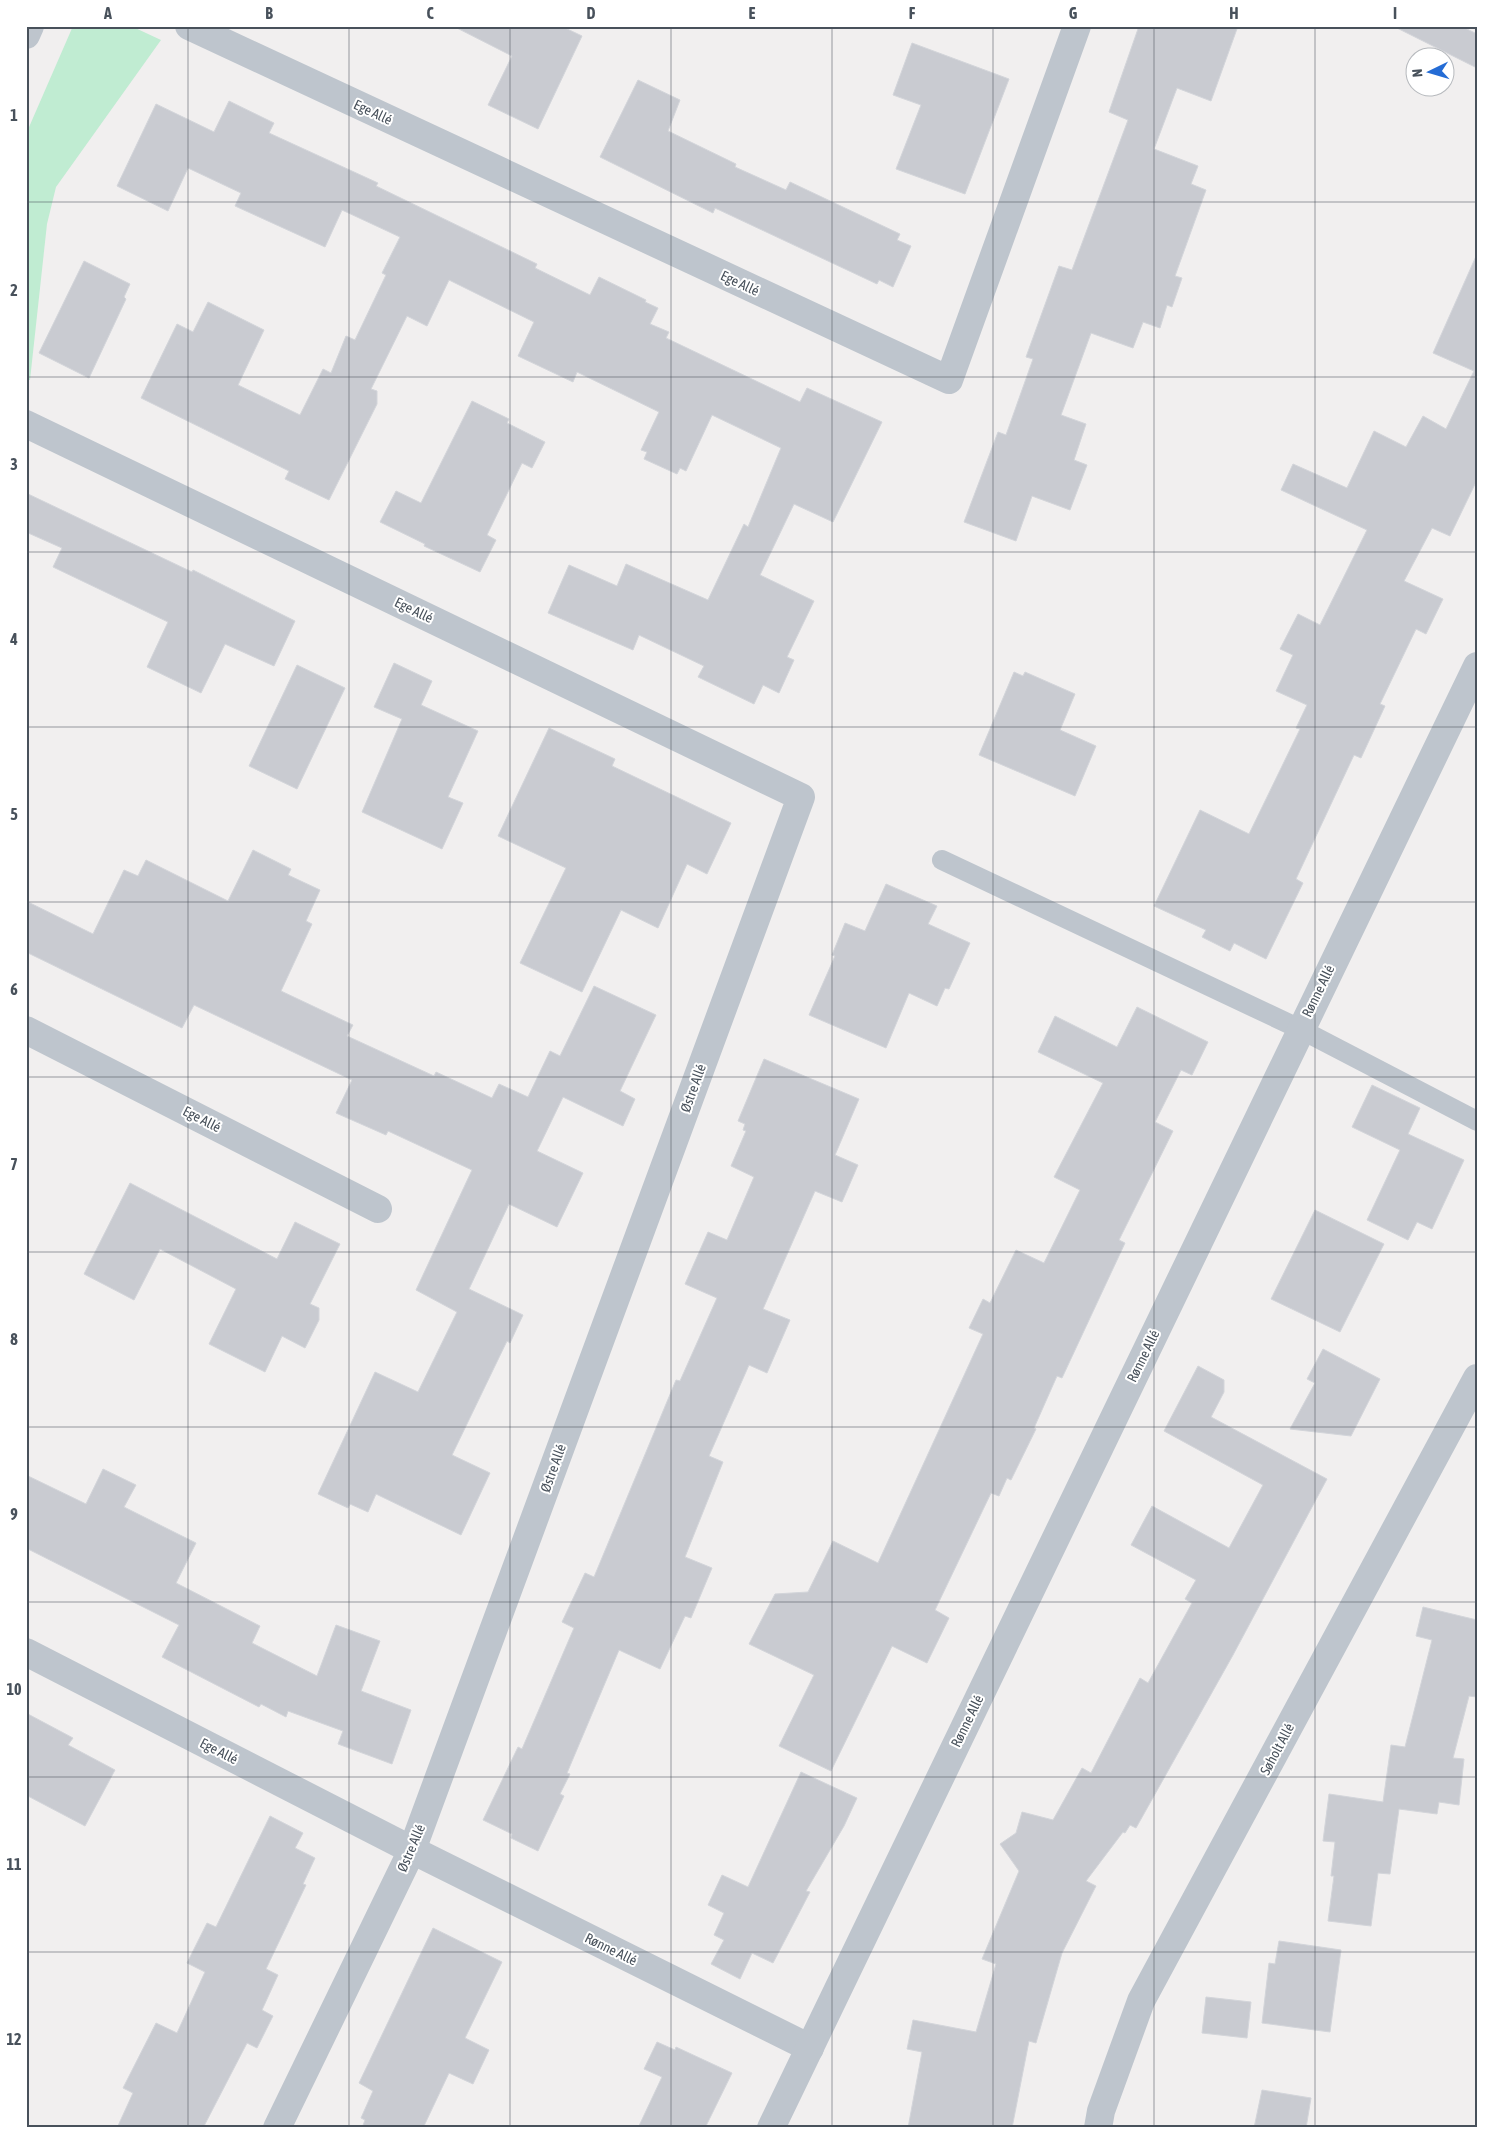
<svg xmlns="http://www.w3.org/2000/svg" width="1503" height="2154" font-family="'Asap Condensed',sans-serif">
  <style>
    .green { fill: #c0ecd2 }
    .building { fill: #c9cbd1; stroke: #d3d5da }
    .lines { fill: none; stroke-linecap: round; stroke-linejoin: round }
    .lane { stroke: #bec5cd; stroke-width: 20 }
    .street { stroke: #bec5cd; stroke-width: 28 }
    .grid { fill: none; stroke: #48515b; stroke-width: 1; stroke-opacity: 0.55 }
    .labels { text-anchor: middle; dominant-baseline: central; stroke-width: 4; stroke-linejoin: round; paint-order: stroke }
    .street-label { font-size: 14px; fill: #48515b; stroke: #fff }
    .neatline { fill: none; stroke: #48515b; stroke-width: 2 }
    .grid-label { font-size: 16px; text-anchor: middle; font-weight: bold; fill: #48515b }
  </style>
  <rect width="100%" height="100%" fill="#f1efef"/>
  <!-- green -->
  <polygon class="green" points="73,26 131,26 161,40 56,187 47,224 30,380 26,380 26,134"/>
  <!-- building -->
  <g class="building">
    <polygon points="453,26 561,26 582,36 538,129 488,105 512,56"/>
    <polygon points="1139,26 1238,26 1211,101 1177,88 1154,149 1198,166 1191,184 1206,190 1175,276 1182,278 1172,307 1167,305 1160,328 1143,322 1133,348 1091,333 1061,415 1086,424 1074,460 1087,465 1070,510 1032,496 1016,541 964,522 998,432 1006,435 1033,359 1026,357 1059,266 1072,270 1128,120 1109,112"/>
    <polygon points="1393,26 1461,26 1477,34 1477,68"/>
    <polygon points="912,43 1009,79 965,194 896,169 921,105 893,95"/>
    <polygon points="638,80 680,100 668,131 736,164 735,167 786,190 790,182 900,234 897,240 911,246 893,287 879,280 877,284 715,208 713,213 600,157"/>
    <polygon points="229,101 274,123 269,133 378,183 376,186 537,264 535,268 590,295 599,277 646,300 645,302 658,308 650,324 669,332 666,338 800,402 807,388 882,422 833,522 794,504 760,575 814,601 787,657 794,660 779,693 763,685 754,704 698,677 704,666 639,635 633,650 548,613 569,565 617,586 626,564 708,600 744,524 748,527 781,448 712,415 686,471 680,468 677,474 644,459 647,452 641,450 659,412 577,372 573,382 518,356 534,322 449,280 427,326 407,316 371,389 377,391 377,404 329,500 285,479 289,471 141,398 177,324 193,332 208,302 264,330 238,385 300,415 323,369 331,373 346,336 355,340 386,275 382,273 400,237 342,210 325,247 235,206 241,193 188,168 168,211 117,186 156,104 214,132"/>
    <polygon points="1477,254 1477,480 1450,536 1432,528 1404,581 1443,599 1426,634 1416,629 1380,704 1385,706 1361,758 1354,755 1296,879 1303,883 1266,959 1234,943 1230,951 1202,937 1206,930 1154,906 1200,810 1249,834 1300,729 1296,728 1307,705 1276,691 1293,655 1280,649 1298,614 1320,625 1367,530 1281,490 1293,464 1347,488 1374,431 1406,447 1423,416 1446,429 1474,371 1433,353"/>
    <polygon points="84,261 130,284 124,297 126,299 89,378 39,353"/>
    <polygon points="472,401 509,419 507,423 545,442 532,468 522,463 487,535 496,540 480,572 424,546 425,544 380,522 396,491 421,503"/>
    <polygon points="26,493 192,572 193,570 295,621 274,666 225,644 201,693 147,667 168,622 53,567 62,548 26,532"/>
    <polygon points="394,663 432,681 421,705 478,731 448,797 463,803 442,849 362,812 402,719 374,707"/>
    <polygon points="297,665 345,688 297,789 249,766"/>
    <polygon points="1014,672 1023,676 1025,672 1075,694 1060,730 1096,746 1075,796 979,755"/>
    <polygon points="549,728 615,759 612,766 731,823 707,874 687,864 658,928 621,910 582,992 520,963 566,868 498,836"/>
    <polygon points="253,850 291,869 288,875 320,890 306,921 312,924 281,991 353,1025 347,1036 434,1076 436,1072 492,1098 499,1084 528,1097 550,1051 560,1056 594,986 656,1015 620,1091 635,1099 623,1126 563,1097 537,1151 583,1173 557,1227 509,1204 469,1289 523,1315 510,1343 507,1341 452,1455 490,1473 461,1535 376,1494 368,1512 350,1504 348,1508 318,1494 375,1372 418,1392 457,1312 416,1290 472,1170 388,1131 386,1135 336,1113 352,1080 194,1005 182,1028 26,952 26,901 93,934 124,870 138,876 146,860 228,901"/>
    <polygon points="886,884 937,906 928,924 970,943 949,989 945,988 937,1006 909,993 886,1048 809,1015 835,956 832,955 845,923 865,931"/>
    <polygon points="1137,1007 1208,1042 1192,1075 1181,1070 1155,1122 1173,1131 1119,1240 1125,1243 1062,1378 1057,1376 1034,1428 1036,1429 1011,1480 1007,1478 999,1496 991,1493 935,1610 949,1618 927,1663 892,1646 831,1771 779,1746 814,1675 749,1644 775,1594 808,1592 833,1541 878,1563 983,1334 969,1328 983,1299 990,1303 1016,1250 1044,1263 1080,1190 1054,1177 1103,1083 1038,1052 1055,1016 1117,1047"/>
    <polygon points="764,1059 859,1099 835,1155 858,1165 842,1202 815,1191 763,1309 790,1320 767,1373 749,1365 709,1456 723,1462 685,1557 712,1568 691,1618 685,1616 660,1669 619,1650 567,1773 570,1774 560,1794 564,1796 538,1851 511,1838 512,1834 483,1820 518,1747 522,1749 574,1628 562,1622 585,1573 594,1577 676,1380 680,1381 717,1298 685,1284 708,1232 727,1240 754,1177 731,1166 746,1131 743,1130 745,1124 738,1121"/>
    <polygon points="1372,1085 1420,1108 1408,1134 1464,1160 1432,1229 1417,1222 1408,1240 1367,1220 1400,1150 1352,1127"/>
    <polygon points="130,1183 277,1259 295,1222 340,1244 310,1304 319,1308 319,1320 305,1348 282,1336 265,1372 209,1344 236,1289 160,1249 134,1300 84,1274"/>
    <polygon points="1315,1210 1384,1244 1340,1332 1271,1299"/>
    <polygon points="1323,1349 1380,1379 1351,1436 1290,1429 1315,1383 1307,1379"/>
    <polygon points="1198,1366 1224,1380 1224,1392 1211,1417 1327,1479 1233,1655 1136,1828 1130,1825 1125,1833 1123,1832 1086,1881 1096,1886 1062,1953 1036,2043 1029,2041 1012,2128 908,2128 922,2052 907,2049 913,2020 976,2032 996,1964 982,1959 1019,1871 1000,1844 1016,1833 1022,1812 1053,1820 1082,1768 1091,1773 1140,1678 1148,1683 1192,1603 1185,1599 1196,1580 1131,1545 1152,1506 1229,1548 1263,1485 1164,1431"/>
    <polygon points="103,1469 136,1485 124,1507 196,1543 176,1583 260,1626 252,1643 317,1676 336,1625 380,1641 361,1691 411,1710 392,1764 338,1744 343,1731 288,1711 286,1717 261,1704 259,1707 162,1657 179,1625 26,1548 26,1475 86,1504"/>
    <polygon points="1423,1607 1477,1620 1477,1697 1469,1696 1453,1758 1464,1759 1459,1805 1439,1802 1437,1814 1399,1809 1390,1874 1378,1873 1371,1926 1328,1921 1334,1876 1331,1876 1335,1842 1323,1841 1329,1794 1383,1802 1391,1745 1405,1747 1432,1640 1416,1636"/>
    <polygon points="26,1713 73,1738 68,1745 115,1770 85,1826 26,1795"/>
    <polygon points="801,1772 857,1798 844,1826 806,1891 810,1892 773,1963 752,1953 740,1979 711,1964 724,1940 714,1935 724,1913 708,1905 722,1875 748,1887"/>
    <polygon points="270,1816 303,1833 295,1848 315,1858 303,1884 306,1885 266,1969 278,1975 262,2010 273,2016 257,2048 247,2043 203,2128 117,2128 133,2093 123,2088 156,2023 177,2033 205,1972 187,1963 207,1923 216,1927"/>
    <polygon points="433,1928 502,1962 465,2038 489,2050 473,2084 449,2073 423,2128 362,2128 365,2120 361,2118 373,2091 359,2083"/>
    <polygon points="1279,1941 1341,1950 1330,2032 1262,2023 1269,1963 1275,1964"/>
    <polygon points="1206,1997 1251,2002 1247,2038 1202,2033"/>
    <polygon points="657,2042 675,2050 676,2047 732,2073 705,2128 638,2128 662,2077 644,2069"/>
    <polygon points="1262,2090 1311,2098 1306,2128 1254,2128"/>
  </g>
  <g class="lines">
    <!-- lane -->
    <polyline class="lane" points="942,860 1300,1029 1477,1121"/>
    <!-- street -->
    <g class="street">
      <polyline points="189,26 949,380 1077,26"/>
      <polyline points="26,35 30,26"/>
      <polyline points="26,424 801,797 412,1850 277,2128"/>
      <polyline points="26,1030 378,1209"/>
      <polyline points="26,1652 412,1850 810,2048"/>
      <polyline points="771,2128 1477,666"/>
      <polyline points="1098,2128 1101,2111 1141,2001 1477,1378"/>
    </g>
  </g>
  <!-- grid -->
  <path class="grid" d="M188 26V2128M349 26V2128M510 26V2128M671 26V2128M832 26V2128M993 26V2128M1154 26V2128M1315 26V2128M26 202H1477M26 377H1477M26 552H1477M26 727H1477M26 902H1477M26 1077H1477M26 1252H1477M26 1427H1477M26 1602H1477M26 1777H1477M26 1952H1477"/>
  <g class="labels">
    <!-- street labels -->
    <g class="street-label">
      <text transform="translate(373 112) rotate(25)">Ege Allé</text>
      <text transform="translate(740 283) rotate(25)">Ege Allé</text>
      <text transform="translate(414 610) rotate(26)">Ege Allé</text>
      <text transform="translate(1318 991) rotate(-64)">Rønne Allé</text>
      <text transform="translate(693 1088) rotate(-70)">Østre Allé</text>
      <text transform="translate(202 1119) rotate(27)">Ege Allé</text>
      <text transform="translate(1143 1356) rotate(-64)">Rønne Allé</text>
      <text transform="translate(553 1468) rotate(-70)">Østre Allé</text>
      <text transform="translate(967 1721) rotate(-64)">Rønne Allé</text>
      <text transform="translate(1277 1749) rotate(-62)">Søholt Allé</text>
      <text transform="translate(219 1751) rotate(27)">Ege Allé</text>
      <text transform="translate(411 1848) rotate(-67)">Østre Allé</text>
      <text transform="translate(611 1949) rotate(26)">Rønne Allé</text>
    </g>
  </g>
  <!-- border -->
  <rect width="1503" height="2154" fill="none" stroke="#ffffff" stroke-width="55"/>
  <!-- north arrow -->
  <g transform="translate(1430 72) rotate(265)"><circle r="24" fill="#ffffff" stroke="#b6b9bd"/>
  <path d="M0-4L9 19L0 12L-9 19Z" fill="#246cd5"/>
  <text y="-8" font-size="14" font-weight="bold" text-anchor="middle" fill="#48515b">N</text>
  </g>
  <rect x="28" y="28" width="1448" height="2098" class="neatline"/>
  <g class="grid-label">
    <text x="108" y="19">A</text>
    <text x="269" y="19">B</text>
    <text x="430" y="19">C</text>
    <text x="591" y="19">D</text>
    <text x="752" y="19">E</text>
    <text x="912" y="19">F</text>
    <text x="1073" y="19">G</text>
    <text x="1234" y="19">H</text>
    <text x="1395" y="19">I</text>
    <text x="14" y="121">1</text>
    <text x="14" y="296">2</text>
    <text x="14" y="470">3</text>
    <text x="14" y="645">4</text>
    <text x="14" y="820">5</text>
    <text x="14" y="995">6</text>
    <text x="14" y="1170">7</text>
    <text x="14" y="1345">8</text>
    <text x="14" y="1520">9</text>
    <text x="14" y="1695">10</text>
    <text x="14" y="1870">11</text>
    <text x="14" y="2045">12</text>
  </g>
</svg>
